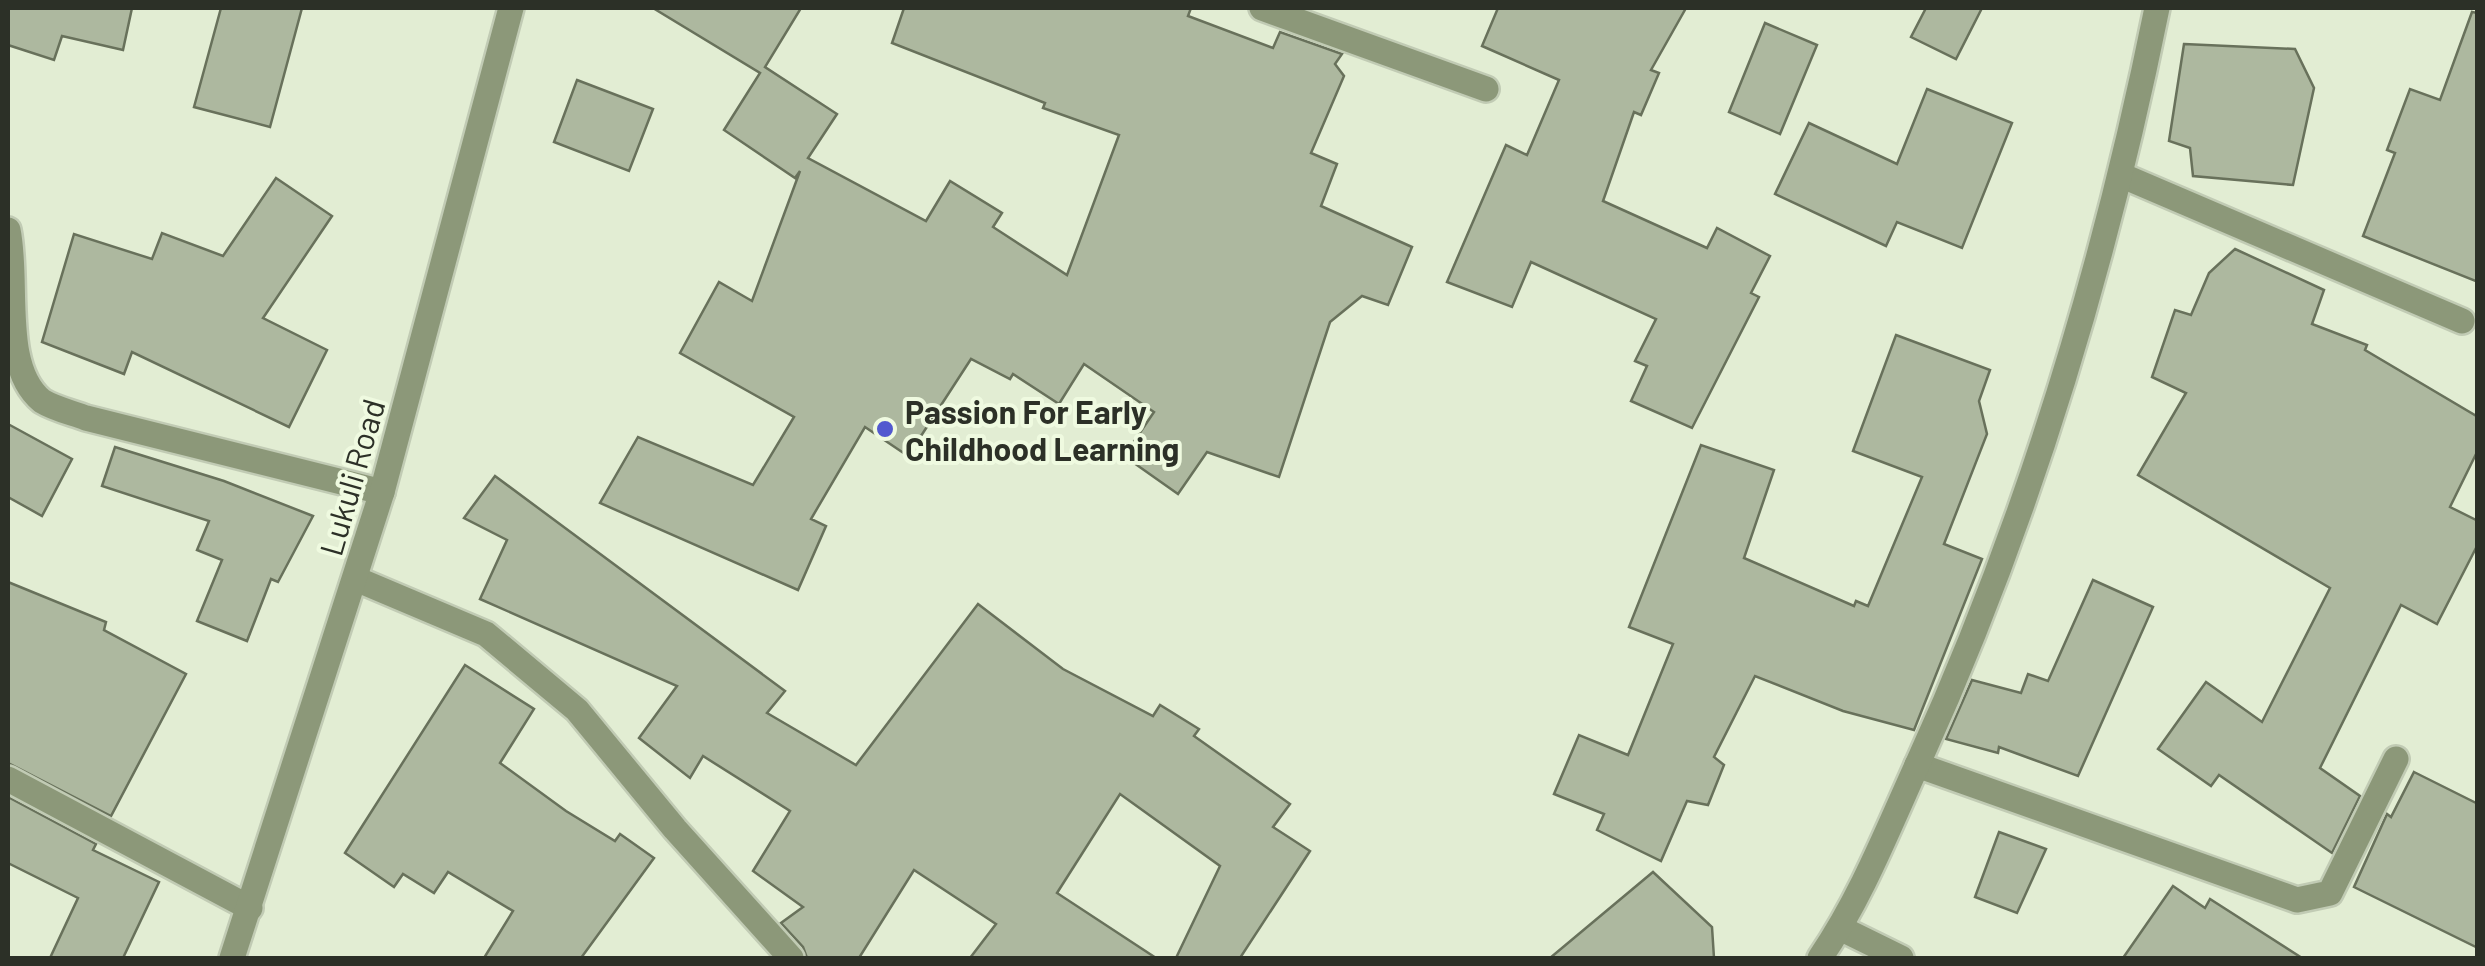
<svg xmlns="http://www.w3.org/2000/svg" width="2485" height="966" font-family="Barlow,sans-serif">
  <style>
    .building { fill: #adb89f; stroke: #68715b; stroke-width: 2.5 }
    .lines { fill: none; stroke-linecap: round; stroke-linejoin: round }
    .minor-casing { stroke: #c1cbb4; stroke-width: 30 }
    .minor { stroke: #8c9879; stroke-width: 25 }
    .poi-dot { fill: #5259cf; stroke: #effae0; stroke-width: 4 }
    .labels { text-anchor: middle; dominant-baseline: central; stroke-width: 8; stroke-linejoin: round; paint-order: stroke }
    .poi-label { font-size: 32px; font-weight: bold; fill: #2c3027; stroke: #effae0; text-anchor: start }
    .street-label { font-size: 32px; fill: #2c3027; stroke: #effae0 }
  </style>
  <rect width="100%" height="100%" fill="#e2edd3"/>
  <!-- building -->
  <g class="building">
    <polygon points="8,8 132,8 123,50 62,36 54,60 8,45"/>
    <polygon points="221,8 302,8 270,127 194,107"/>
    <polygon points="653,8 801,8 765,67 837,114 808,158 926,221 950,181 1002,213 993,227 1067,275 1119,135 1043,108 1045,103 892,43 904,8 1191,8 1188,16 1273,48 1280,32 1342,54 1335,64 1344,76 1311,153 1337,164 1321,206 1412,247 1388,305 1362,296 1330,322 1279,477 1207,452 1178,494 1124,456 1154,412 1084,364 1059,404 1013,374 1010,379 971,359 908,456 865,427 811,519 826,526 798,590 600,503 638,437 753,485 794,417 680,353 719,282 752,301 800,171 795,178 724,130 760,73"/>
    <polygon points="1498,8 1686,8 1651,70 1659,73 1641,115 1634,112 1603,201 1707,248 1717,228 1770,256 1751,293 1759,297 1692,428 1631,401 1647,366 1635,361 1656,319 1531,262 1512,307 1447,282 1506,145 1527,155 1559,80 1482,46"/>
    <polygon points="1926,8 1982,8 1956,59 1911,37"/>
    <polygon points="2472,12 2478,13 2478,282 2363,236 2395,153 2387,150 2410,89 2440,100"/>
    <polygon points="1765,23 1817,45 1780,134 1729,112"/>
    <polygon points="2184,44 2295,49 2314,88 2293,185 2193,176 2190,148 2169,141"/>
    <polygon points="577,80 653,109 629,171 554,142"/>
    <polygon points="1927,89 2012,123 1962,248 1897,222 1886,246 1775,194 1809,123 1897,164"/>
    <polygon points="276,178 332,216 263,318 327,350 289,427 132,352 124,374 42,342 74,234 152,259 162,233 223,256"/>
    <polygon points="2235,249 2324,290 2312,324 2367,345 2365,350 2478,417 2478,450 2450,507 2478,521 2478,544 2437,624 2401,605 2320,768 2360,796 2332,853 2219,775 2211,786 2158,749 2206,682 2262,722 2330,588 2138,475 2186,393 2152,377 2175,310 2191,315 2209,273"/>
    <polygon points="1896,335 1990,370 1979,401 1987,434 1944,544 1982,559 1914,730 1843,711 1755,676 1714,757 1724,765 1708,805 1687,801 1661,861 1597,830 1604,814 1554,794 1579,735 1628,755 1673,644 1629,627 1701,445 1774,470 1744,558 1854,606 1856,601 1868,606 1922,477 1853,451"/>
    <polygon points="8,424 72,459 42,516 8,497"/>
    <polygon points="115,447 224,481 313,516 278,582 271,579 247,641 197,621 222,560 197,550 209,521 102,486"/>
    <polygon points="495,476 785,691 767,713 856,765 978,604 1063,669 1153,716 1160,705 1199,729 1194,736 1290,804 1273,827 1310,851 1240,958 1176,958 1220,866 1120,794 1057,893 1156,958 970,958 996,924 914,870 859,958 807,958 803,947 781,923 803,907 753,871 790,811 703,756 690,778 639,738 677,686 480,599 507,540 464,518"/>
    <polygon points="2093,580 2153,607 2078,776 1999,747 1998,753 1946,739 1972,680 2021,693 2028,674 2048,681"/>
    <polygon points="8,582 106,622 104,630 186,674 111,816 8,763"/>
    <polygon points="465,665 534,709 500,763 566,811 615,841 620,834 654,858 581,958 484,958 513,911 448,872 434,893 403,874 394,887 345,853"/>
    <polygon points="2414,772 2478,804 2478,948 2354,887 2387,814 2391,817"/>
    <polygon points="8,797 96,844 93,850 159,882 123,958 50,958 78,898 8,863"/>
    <polygon points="1999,832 2046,849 2017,913 1975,897"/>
    <polygon points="1653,872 1712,927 1714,958 1550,958"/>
    <polygon points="2173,886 2205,908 2210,899 2302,958 2123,958"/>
  </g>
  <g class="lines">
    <defs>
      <g id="minor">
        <polyline points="1262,8 1486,89"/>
        <polyline points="2123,176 2462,321"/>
        <path d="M8 230C19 282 0 367 42 401 55 409 73 413 86 418L382 492"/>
        <polyline points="356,579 486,634 577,710 675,829 791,958"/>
        <polyline points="1917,765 2297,900 2330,893 2396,759"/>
        <polyline points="8,779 250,908"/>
        <polyline points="1840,928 1901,958"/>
        <polyline points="232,958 382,492 511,8"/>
        <path d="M1820 958C1861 898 1888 829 1918 763 2028 522 2105 266 2157 8"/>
      </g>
    </defs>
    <!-- minor casing -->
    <use href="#minor" class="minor-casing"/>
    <!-- minor -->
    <use href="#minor" class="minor"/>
  </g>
  <!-- markers -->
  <circle class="poi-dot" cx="885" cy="429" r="10"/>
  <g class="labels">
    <!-- poi labels -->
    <g class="poi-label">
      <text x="905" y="411">Passion For Early<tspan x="905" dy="37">Childhood Learning</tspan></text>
    </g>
    <!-- street labels -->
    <g class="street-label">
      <text transform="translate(351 477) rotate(-74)">Lukuli Road</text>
    </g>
  </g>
  <!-- border -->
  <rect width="2485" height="966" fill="none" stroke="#2c3027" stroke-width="20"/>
</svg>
